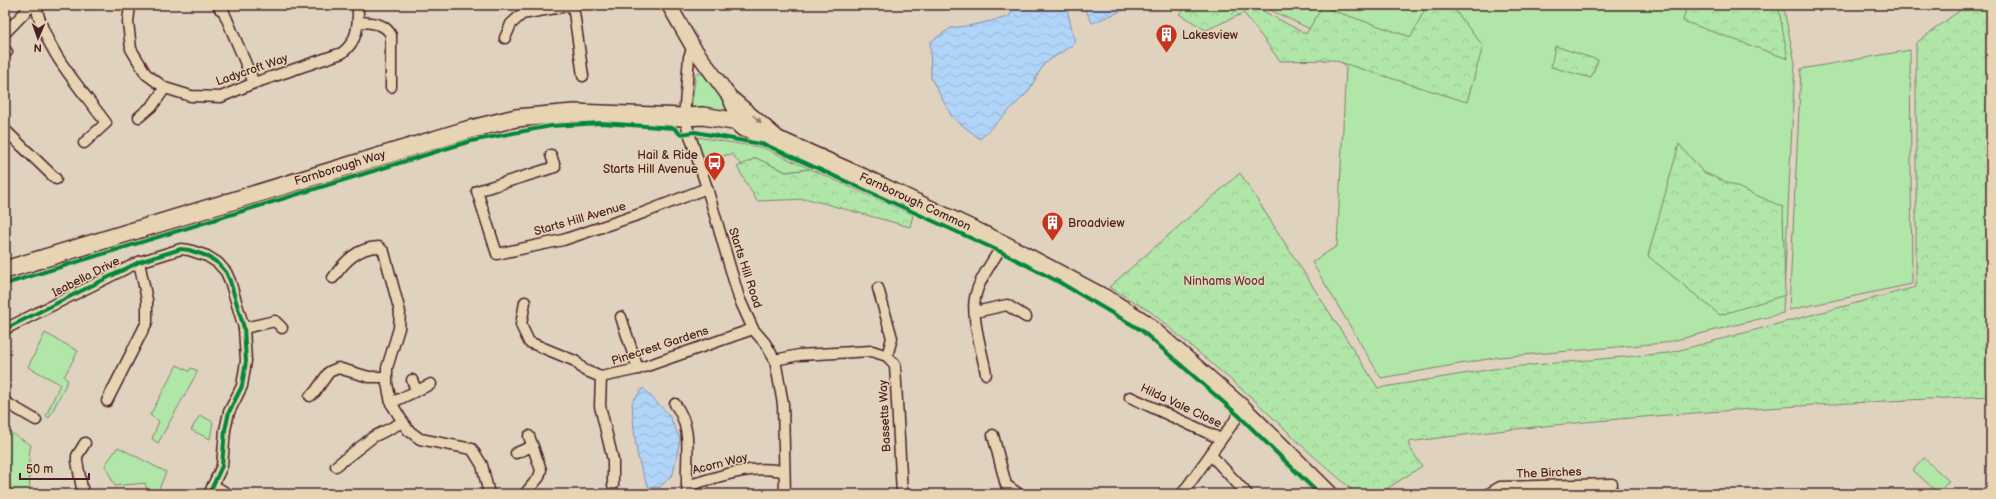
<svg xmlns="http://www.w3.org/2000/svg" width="1996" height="499" font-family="'Balsamiq Sans',sans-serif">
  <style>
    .green { fill: #b0e6a8; stroke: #7d826a }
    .forest { fill: url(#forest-crowns); stroke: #7d826a }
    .water { fill: url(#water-waves); stroke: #878ca7 }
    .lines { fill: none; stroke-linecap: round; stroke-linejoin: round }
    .minor-casing { stroke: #4a1f2b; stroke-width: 13 }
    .secondary-casing { stroke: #4a1f2b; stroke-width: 17 }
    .trunk-casing { stroke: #4a1f2b; stroke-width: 20 }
    .minor { stroke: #e6d4b2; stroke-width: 10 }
    .secondary { stroke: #e6d4b2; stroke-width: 14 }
    .trunk { stroke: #e6d4b2; stroke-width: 17 }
    .cycleway-casing { stroke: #e6d4b2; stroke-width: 6 }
    .cycleway { stroke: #00873e; stroke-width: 4 }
    .oneway { fill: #987a6e }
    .labels { text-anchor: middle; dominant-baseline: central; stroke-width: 3; stroke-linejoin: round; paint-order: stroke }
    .poi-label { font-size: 12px; fill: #4a1f2b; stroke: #e6d4b2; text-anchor: start }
    .street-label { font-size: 12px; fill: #4a1f2b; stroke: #e6d4b2 }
    .park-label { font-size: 12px; fill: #593d3e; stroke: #e6d4b2 }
  </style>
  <defs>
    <pattern id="forest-crowns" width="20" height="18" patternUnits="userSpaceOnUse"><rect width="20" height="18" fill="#b0e6a8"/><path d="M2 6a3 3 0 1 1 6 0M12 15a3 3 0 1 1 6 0" fill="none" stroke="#99c591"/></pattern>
    <pattern id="water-waves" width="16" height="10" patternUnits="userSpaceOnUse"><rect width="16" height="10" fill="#b0d5f9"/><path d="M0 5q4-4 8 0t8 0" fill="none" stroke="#99b6d6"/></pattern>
  </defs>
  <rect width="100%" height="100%" fill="#dfd3c0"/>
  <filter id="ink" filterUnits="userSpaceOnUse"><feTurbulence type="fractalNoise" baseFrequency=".025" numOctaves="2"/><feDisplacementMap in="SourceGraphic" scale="8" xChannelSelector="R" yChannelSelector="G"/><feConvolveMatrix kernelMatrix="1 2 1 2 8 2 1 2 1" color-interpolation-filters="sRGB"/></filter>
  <g filter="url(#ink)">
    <!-- green -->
    <g class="green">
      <polygon points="1260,5 1783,5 1795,63 1783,313 1664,343 1499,357 1381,378 1312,262 1337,246 1346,67 1310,29"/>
      <polygon points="1910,50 1912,284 1789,310 1801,69"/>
      <polygon points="696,73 703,74 731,111 728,115 691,108"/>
      <polygon points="697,137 764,148 810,169 786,172 756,158 741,165 732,154 702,160"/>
      <polygon points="45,333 78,351 64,377 68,380 49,418 46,416 60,384 28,367"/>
      <polygon points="177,365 189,371 191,368 198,371 158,443 152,439 159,421 150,415"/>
      <polygon points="200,415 213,422 210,439 191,430"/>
      <path d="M8 431 31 445C27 460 30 478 30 494H12C7 474 0 451 8 431Z"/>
      <polygon points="118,447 166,472 157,494 148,494 145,483 115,486 105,465"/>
      <polygon points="1924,458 1949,481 1938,493 1913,470"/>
    </g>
    <!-- forest -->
    <g class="forest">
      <polygon points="1189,5 1252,5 1306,34 1322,7 1411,37 1427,5 1451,5 1483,46 1467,102 1333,60 1280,61 1244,13 1206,30 1179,14"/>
      <polygon points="1687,5 1778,5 1788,59 1683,21"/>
      <path d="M1967 5H1991V396C1796 405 1602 416 1408 442L1410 448 1422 466 1379 494H1357L1310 453 1251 397 1151 312 1109 287 1240 173 1378 388 1499 368 1669 353 1916 287V43Z"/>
      <polygon points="1555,46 1598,60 1591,78 1551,67"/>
      <polygon points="1679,144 1703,172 1783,207 1785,295 1720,315 1648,256"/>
      <polygon points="756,158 786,172 810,169 913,215 910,227 808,199 757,201 737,167"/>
    </g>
    <!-- water -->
    <g class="water">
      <polygon points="1014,5 1065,5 1067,9 1075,43 1044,64 1028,92 980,139 952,117 931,78 930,42 951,28 973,25 1009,17"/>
      <polygon points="1083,5 1136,5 1092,23"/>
      <path d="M643 388 669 415 680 439 673 474 660 487 649 488C635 461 634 431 632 402Z"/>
    </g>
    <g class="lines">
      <defs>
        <g id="minor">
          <path d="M36 5C44 50 80 87 106 123L84 143"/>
          <path d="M130 5 128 22 131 49 146 74 165 88 191 96 221 97 254 83 342 53C359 40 358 24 358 5"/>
          <polyline points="220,9 223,10 254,83"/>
          <path d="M358 22C371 23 384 22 391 35V87"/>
          <polyline points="5,33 32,5"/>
          <polyline points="505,38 511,24 522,14 573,5 583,76"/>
          <polyline points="693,47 689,57 684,117 707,188 739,298 753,329 765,343 775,360 783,404 785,494"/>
          <polyline points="5,50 7,52"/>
          <polyline points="139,117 153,105 165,88"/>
          <polyline points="5,130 56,179"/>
          <polyline points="551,155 555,167 477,191 497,254 563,240 643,213 707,188"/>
          <path d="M333 278C344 262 358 247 379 247L384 252 400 312 399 328 387 368V383L391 403 408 430 420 439 472 449 482 465 489 494"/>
          <polyline points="878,288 892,338 887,356"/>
          <polyline points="525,302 521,325 529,342 575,361 584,370 601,377 638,369 753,329"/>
          <polyline points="975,312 1007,305 1026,317"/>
          <polyline points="621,317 638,369"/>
          <polyline points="244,328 275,321 282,328"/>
          <polyline points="5,329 139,262 181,249 189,250 207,256 218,263 226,272 230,281 244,328 246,361 242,386 229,412 225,430 222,466 209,494"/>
          <polyline points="775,360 799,355 872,351 887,356 895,365 902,494"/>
          <path d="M986 374C983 355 971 317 975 298 978 280 994 260 1003 244"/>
          <polyline points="601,377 600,406 613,460 613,485"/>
          <polyline points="412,380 416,390"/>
          <polyline points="310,396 315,392 329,372 338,368 369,377 386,377"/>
          <polyline points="1130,397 1221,439"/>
          <polyline points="107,401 147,322 147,300 139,262"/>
          <polyline points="5,402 36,420"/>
          <polyline points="391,403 431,384"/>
          <path d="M675 404C696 433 683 462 688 494"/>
          <polyline points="993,435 1006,485 1019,494"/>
          <polyline points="516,453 533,446"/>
          <polyline points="1211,455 1247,494"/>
          <polyline points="336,466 373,437 403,422"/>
          <polyline points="213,485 228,494"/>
          <path d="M687 486C721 476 748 465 783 471"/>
          <polyline points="83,494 77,461 77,456 85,443"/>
          <polyline points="525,494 539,477 541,470 529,436"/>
          <polyline points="1182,494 1243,409"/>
          <polyline points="1488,494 1500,487 1612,484"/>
        </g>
        <g id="secondary">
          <polyline points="669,5 693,47 729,96 737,114 740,127 744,130"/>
          <polyline points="731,98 779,139"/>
        </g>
        <polyline id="trunk" points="5,270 467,130 516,118 574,113 684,117 703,116 739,122 754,132 783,142 864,178 1003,244 1108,300 1143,322 1243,409 1329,494"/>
      </defs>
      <!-- minor casing -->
      <use href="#minor" class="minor-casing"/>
      <!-- secondary casing -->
      <use href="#secondary" class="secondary-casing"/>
      <!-- trunk casing -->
      <use href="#trunk" class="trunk-casing"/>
      <!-- minor -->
      <use href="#minor" class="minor"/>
      <!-- secondary -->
      <use href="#secondary" class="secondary"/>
      <!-- trunk -->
      <use href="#trunk" class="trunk"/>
      <defs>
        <g id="cycleway">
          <polyline points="5,284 471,141 551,126 601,123 674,128 680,134 695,132 766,145 999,251 1059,282 1141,330 1238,415 1319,494"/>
          <polyline points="5,329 139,262 181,249 189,250 207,256 218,263 226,272 230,281 244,328 246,361 242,386 229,412 225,430 222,466 209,494"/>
        </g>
      </defs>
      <!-- cycleway casing -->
      <use href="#cycleway" class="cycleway-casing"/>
      <!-- cycleway -->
      <use href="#cycleway" class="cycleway"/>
    </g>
    <!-- one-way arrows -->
    <defs><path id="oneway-solid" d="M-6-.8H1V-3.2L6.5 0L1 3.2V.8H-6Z"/></defs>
    <use class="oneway" href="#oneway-solid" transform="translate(757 119) rotate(42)"/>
  </g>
  <!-- icons -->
  <defs>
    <symbol id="building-pin" viewBox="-11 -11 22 30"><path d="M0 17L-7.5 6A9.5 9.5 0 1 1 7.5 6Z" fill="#c8321e" stroke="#e6d4b2"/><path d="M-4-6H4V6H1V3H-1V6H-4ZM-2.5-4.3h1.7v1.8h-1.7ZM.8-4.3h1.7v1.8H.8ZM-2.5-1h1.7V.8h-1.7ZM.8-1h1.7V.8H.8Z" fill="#fff"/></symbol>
    <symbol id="bus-pin" viewBox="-11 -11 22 30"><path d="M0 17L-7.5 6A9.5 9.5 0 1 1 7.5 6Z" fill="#c8321e" stroke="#e6d4b2"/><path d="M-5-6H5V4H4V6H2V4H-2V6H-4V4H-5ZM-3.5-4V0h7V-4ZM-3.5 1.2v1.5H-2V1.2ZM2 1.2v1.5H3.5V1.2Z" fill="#fff"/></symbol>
  </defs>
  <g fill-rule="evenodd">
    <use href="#building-pin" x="1154" y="22" width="25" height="34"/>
    <use href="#bus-pin" x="702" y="150" width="25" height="34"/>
    <use href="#building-pin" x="1040" y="210" width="25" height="34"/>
  </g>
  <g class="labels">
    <!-- poi labels -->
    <g class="poi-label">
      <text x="1182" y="35">Lakesview</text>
      <text x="698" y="155" text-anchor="end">Hail &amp; Ride<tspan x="698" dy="14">Starts Hill Avenue</tspan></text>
      <text x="1068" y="223">Broadview</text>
    </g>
    <!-- street labels -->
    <g class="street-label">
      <text transform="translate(252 70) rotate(-19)">Ladycroft Way</text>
      <text transform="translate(340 168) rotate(-17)">Farnborough Way</text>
      <text transform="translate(915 202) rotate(25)">Farnborough Common</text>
      <text transform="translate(580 219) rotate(-16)">Starts Hill Avenue</text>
      <text transform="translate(745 268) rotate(72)">Starts Hill Road</text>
      <text transform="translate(86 277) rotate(-27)">Isabella Drive</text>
      <text transform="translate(660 346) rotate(-18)">Pinecrest Gardens</text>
      <text transform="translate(1181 406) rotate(25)">Hilda Vale Close</text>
      <text transform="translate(885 416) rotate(-93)">Bassetts Way</text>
      <text transform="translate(720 464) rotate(-14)">Acorn Way</text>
      <text transform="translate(1549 473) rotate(-2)">The Birches</text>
    </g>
    <!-- park labels -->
    <g class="park-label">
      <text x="1224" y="281">Ninhams Wood</text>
    </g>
  </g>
  <!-- margin -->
  <rect width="1996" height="499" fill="none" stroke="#e6d4b2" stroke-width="20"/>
  <rect x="10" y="10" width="1976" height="479" fill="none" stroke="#4a1f2b" stroke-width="1.5" filter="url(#ink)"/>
  <!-- north arrow -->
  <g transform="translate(38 38) rotate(182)" stroke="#e6d4b2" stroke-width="3" paint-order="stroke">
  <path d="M0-3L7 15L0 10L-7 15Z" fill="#4a1f2b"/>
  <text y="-6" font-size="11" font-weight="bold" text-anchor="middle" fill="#4a1f2b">N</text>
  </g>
  <!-- scale -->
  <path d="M20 473v6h69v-6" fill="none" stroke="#4a1f2b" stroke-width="2"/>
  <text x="26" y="473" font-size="12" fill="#4a1f2b" stroke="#e6d4b2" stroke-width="3" paint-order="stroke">50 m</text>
</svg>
